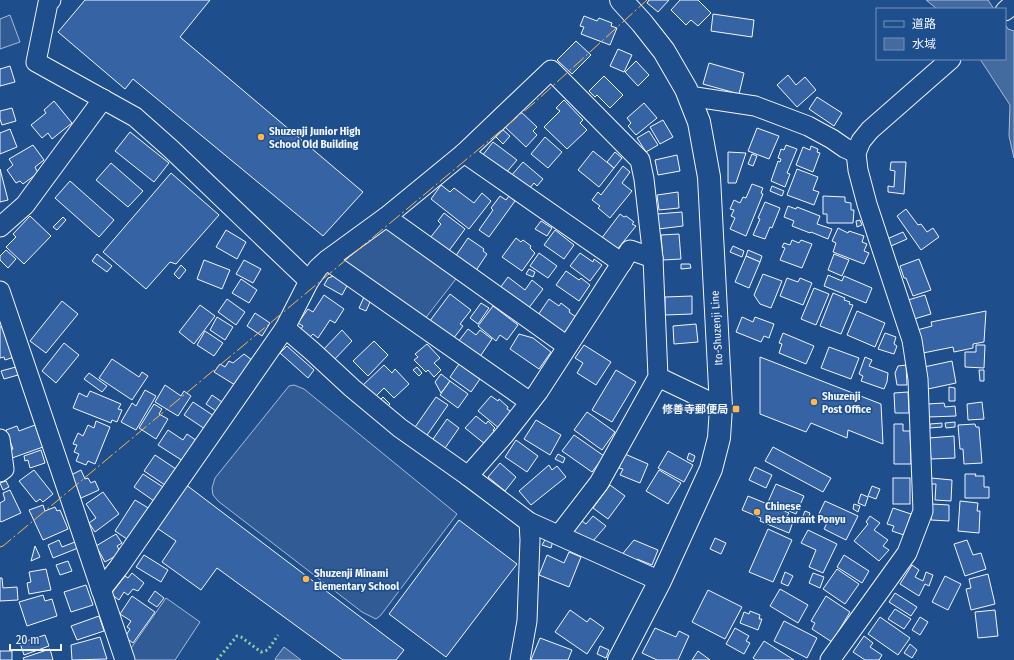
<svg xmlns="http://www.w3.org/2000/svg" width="1014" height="660" font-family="'Fira Sans Condensed','Noto Sans JP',sans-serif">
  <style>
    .built { fill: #305b95; stroke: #a8bbd7 }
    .water { fill: #446ba0; stroke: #a8bbd7 }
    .building { fill: #3563a3; stroke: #f2f6ff }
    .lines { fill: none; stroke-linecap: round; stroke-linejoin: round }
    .minor-casing { stroke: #f2f6ff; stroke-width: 21 }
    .major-casing { stroke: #f2f6ff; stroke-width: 24 }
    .minor { stroke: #1f4e8c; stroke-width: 19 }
    .major { stroke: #1f4e8c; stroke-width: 22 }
    .hedge { stroke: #97c8a6; stroke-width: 3; stroke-dasharray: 2 3; stroke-linecap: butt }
    .power { stroke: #ffb74d; stroke-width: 1; stroke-dasharray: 14 3 2 3; stroke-linecap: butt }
    .poi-dot { fill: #ffb74d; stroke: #1f4e8c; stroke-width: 1.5 }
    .labels { text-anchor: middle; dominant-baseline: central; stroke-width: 3; stroke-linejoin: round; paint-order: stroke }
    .poi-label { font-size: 11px; font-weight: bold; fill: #f2f6ff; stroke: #1f4e8c; text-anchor: start }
    .street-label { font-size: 11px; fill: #f2f6ff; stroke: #1f4e8c }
  </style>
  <rect width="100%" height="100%" fill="#1f4e8c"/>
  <!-- built -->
  <g class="built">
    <polygon points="10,15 20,42 0,49 0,19"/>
    <polygon points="388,225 459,275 424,320 343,262"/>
    <polygon points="294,385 304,389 457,514 381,615 376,619 362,612 218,501 213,495 212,488 215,478 289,386"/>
    <polygon points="166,598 200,622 175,660 132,660 129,651"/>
  </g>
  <!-- water -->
  <g class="water">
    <polygon points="926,0 988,0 994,9 937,9"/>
    <polygon points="1005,24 1008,29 1014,31 1014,158 1009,136 1010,105 980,59 1005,59"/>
    <polygon points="284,647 301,660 276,660 275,659"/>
  </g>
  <!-- building -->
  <g class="building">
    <polygon points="85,0 210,0 180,37 363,192 323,236 133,79 125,89 58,32"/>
    <polygon points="649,0 669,0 658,12 647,3"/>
    <polygon points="680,0 698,0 711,13 698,26 691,20 686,25 671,10"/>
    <polygon points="713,14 754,20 752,37 711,31"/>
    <polygon points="584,16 597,21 599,18 612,23 611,26 617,28 610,45 581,34 584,27 580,26"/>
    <polygon points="576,41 591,55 572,74 557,60"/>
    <polygon points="618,49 632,55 624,72 610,66"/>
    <polygon points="636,61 649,75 638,86 625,72"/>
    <polygon points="709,63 744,73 739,94 703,84"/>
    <polygon points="10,66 15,82 0,86 0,69"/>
    <polygon points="788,75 796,85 805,77 816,90 797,107 777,85"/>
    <polygon points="604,76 623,95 610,108 597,95 595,97 589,91"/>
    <polygon points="817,97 842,113 834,126 809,109"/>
    <polygon points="564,100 583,120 580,123 587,130 567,149 544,127 560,111 556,108"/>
    <polygon points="54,101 72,123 52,139 48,133 42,138 31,125 46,113 44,110"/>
    <polygon points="644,103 657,118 636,135 628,126 631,123 627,118"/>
    <polygon points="12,108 16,121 2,125 0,119 0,111"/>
    <polygon points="520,111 537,127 533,131 537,135 526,147 505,127"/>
    <polygon points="663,120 673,137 660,144 650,127"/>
    <polygon points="757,128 779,136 769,159 748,151"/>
    <polygon points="10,129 17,147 0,154 0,133"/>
    <polygon points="502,129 510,136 503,144 495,136"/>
    <polygon points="649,131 658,145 646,152 637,138"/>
    <polygon points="130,132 169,163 154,182 115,151"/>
    <polygon points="545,137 562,152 548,168 531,154"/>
    <polygon points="493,142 517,160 505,174 482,156"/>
    <polygon points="33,145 44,160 35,167 38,173 23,184 20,181 16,183 7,170 13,165 9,159"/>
    <polygon points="786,145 797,149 787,173 790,174 785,187 771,181 778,161 780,162 781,159 778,158 781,149 784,150"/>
    <polygon points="811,146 818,149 817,152 820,153 813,172 796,165 803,147 810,150"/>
    <polygon points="593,151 614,168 599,187 578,170"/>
    <polygon points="615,152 622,158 614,168 607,162"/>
    <polygon points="728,152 746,153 736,183 728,183"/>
    <polygon points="752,154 757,156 753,166 748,164"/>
    <polygon points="677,155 680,171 658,175 655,160"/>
    <polygon points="523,162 543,179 537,186 534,183 528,190 511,176"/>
    <polygon points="891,162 906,162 904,194 888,192 888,186 894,187 895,171 890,170"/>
    <polygon points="111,163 143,191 128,207 96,180"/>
    <polygon points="623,166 630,172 622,183 632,191 610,218 598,208 600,206 592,200 598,192 601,195"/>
    <polygon points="0,169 8,200 0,202"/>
    <polygon points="797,169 818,177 813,190 819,192 814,205 787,195"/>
    <polygon points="171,173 219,215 176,264 170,262 146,289 103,252"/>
    <polygon points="70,181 114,220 99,237 55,198"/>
    <polygon points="752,184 763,188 761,193 763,194 746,236 730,229 735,218 731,216 734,210 730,209 734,200 740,203 743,197 746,198"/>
    <polygon points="441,185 450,192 454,188 474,203 482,193 491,201 469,229 431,199"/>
    <polygon points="772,186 784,191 782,196 770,191"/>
    <polygon points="678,192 679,208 659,210 657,195"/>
    <polygon points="500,196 506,200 509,196 515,201 489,237 479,230 493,210 491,208"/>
    <polygon points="823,196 845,197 845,202 851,203 851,210 854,210 853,223 827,223 827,214 823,214"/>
    <polygon points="765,202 780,208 772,228 770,227 765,239 753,235 760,219 758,218"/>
    <polygon points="788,206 796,209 797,207 820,216 817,224 832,229 828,239 811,232 810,233 792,226 794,221 784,217"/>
    <polygon points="906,209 918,225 921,224 927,232 933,228 939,237 921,250 897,216"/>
    <polygon points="682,212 683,226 658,229 657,214"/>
    <polygon points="444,213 465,229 448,252 430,238 441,224 438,221"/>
    <polygon points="620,214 624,217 626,216 634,222 632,224 636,226 616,251 601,239"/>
    <polygon points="30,216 51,236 24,264 6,247 16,237 13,234"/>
    <polygon points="63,217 66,220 57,230 53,227"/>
    <polygon points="860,220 862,225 857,227 856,221"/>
    <polygon points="541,221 552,228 547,236 535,229"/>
    <polygon points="838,228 848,233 849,231 864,236 862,242 867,244 864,251 869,253 864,264 833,252 836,243 832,241"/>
    <polygon points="226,230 246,242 237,259 216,247"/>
    <polygon points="555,230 574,245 564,259 544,245"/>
    <polygon points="903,232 907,239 891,246 887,239"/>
    <polygon points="679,234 681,259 663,260 661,235"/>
    <polygon points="468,238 484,249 483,251 487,254 475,272 455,257"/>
    <polygon points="516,238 521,242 523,240 531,246 530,248 535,253 522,271 502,257"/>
    <polygon points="792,240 799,243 801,240 812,244 802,268 780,260 785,248 782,247 784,243 790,245"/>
    <polygon points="733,246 744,251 742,257 730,252"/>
    <polygon points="6,250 16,259 8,268 0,260 0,256"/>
    <polygon points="748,250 762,256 760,262 746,256"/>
    <polygon points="539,253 557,266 548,278 530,266"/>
    <polygon points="580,253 593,262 594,259 602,265 590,281 570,266"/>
    <polygon points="97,254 112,266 107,272 92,261"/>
    <polygon points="834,254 849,260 842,276 828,270"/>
    <polygon points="746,256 760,262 749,288 735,282"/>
    <polygon points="919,259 931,290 913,296 906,278 904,278 900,266"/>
    <polygon points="204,260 230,270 222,289 197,279"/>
    <polygon points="244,260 261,269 253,283 236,274"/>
    <polygon points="681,264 690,264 691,268 681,269"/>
    <polygon points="181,265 186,270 179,279 174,274"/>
    <polygon points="529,269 535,272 533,277 526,274"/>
    <polygon points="566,271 579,280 581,278 590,285 579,301 556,285"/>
    <polygon points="763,274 782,281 771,308 760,304 754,295"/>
    <polygon points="828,275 842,281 844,276 872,288 866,303 824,286"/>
    <polygon points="334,276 348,284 342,295 324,285 328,278"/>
    <polygon points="508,277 525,290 532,280 543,289 528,309 500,288"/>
    <polygon points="787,278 798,282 800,278 812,283 803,305 780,296"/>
    <polygon points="241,279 257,290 249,303 232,293"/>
    <polygon points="814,288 829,294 816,325 801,319"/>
    <polygon points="833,293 845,298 844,300 850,302 849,304 853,305 841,334 820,326"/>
    <polygon points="450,294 471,310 460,324 463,326 453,339 429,322"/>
    <polygon points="324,295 344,309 335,323 330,320 318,338 313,334 310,337 300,330 303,326 298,323 308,309 313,312"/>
    <polygon points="925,295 931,314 914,319 908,300"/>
    <polygon points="692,296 692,314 665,315 665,297"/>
    <polygon points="364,297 371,300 366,311 359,308"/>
    <polygon points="227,299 245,312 236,325 218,312"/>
    <polygon points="549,299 559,306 561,303 570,310 569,312 576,317 564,333 538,315"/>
    <polygon points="62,301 78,314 46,353 30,341"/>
    <polygon points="481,303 489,308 478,324 470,318"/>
    <polygon points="200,305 215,316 194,344 179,332"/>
    <polygon points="493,306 518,325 507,340 500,335 496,341 478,326"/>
    <polygon points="857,311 885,323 875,347 847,335"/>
    <polygon points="986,311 984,342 973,344 973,348 954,352 953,347 923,353 917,330 932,326 931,322"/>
    <polygon points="255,313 270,323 262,336 247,326"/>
    <polygon points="217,317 233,327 225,340 210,330"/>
    <polygon points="742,317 753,322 755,317 774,324 769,338 764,336 761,342 736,332"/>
    <polygon points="696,324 698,342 674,344 673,326"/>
    <polygon points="3,326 14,357 5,360 4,357 0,358 0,327"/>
    <polygon points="468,329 476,335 480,330 492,339 479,358 458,342"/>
    <polygon points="342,330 352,341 333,361 322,351"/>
    <polygon points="205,331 223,343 214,356 197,345"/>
    <polygon points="783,333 814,346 806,364 779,353 782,344 779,343"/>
    <polygon points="885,333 896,337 894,344 897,346 894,354 878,349"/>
    <polygon points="519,334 533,338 551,352 539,369 510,349"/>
    <polygon points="374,341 388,355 368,376 353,361"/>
    <polygon points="64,343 79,355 56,383 42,371"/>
    <polygon points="427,344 440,358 434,363 441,370 434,377 428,370 426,372 414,360 418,357 415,354"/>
    <polygon points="584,345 611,362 596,385 577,373 583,363 575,358"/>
    <polygon points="976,345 985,345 984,368 965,367 965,352 976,352"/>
    <polygon points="287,346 314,370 308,378 280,353"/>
    <polygon points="829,347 859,358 851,379 821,368"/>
    <polygon points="244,354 252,360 235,385 214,372 220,364 225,367 229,361 233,363"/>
    <polygon points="760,357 881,404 883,444 848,430 847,438 811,423 806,432 760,414"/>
    <polygon points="865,357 872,360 869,366 888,373 887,382 884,389 861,381 863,376 859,374"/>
    <polygon points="112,359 139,377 142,372 148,376 132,400 99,378"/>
    <polygon points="952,361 956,383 928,389 924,367"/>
    <polygon points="459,364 480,379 471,392 450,377"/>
    <polygon points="384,365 392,373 395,369 409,384 394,398 384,388 373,399 361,387"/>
    <polygon points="906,365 907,385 897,385 895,373 898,366"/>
    <polygon points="16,367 18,375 4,379 1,371"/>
    <polygon points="417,367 422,373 419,376 413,370"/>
    <polygon points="616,370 636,382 612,422 592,410"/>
    <polygon points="979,370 984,370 984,381 980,381"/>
    <polygon points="89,373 107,386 102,392 84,379"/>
    <polygon points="441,374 450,381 441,393 435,382"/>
    <polygon points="450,381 468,394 458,408 440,395"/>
    <polygon points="165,385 181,396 184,391 191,396 178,416 155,402"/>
    <polygon points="949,387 955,388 955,401 949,401"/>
    <polygon points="145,390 156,396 136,430 121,422 132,403 136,406"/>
    <polygon points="90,391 121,404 118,409 122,410 117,422 112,420 111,423 73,408 79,393 87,397"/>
    <polygon points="908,392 909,413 895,413 894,393"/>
    <polygon points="212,395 222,402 216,411 206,404"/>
    <polygon points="491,396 498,401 499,399 508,407 507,409 513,413 500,429 478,411"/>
    <polygon points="383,397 390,404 384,410 377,403"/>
    <polygon points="436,397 448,405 425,438 413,430"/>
    <polygon points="193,402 214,416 205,429 184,415"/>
    <polygon points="982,402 984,419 968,420 967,404"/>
    <polygon points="944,403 945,407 955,406 956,416 928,417 927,404"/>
    <polygon points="154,404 162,409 159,414 168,419 156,439 139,428"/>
    <polygon points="587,412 615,432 602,450 574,430"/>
    <polygon points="476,416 486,424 488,421 495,428 493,430 495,432 485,444 465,428"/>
    <polygon points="447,419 459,428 443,451 431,442"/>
    <polygon points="536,420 561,435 550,455 524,439"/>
    <polygon points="96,421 110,427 95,464 88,461 86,465 76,461 79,454 74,452 77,445 73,444 78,433 83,436 88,425 94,428"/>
    <polygon points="955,422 955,427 946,428 945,423"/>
    <polygon points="942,423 942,427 930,428 930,424"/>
    <polygon points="894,424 903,424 903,431 910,431 911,464 894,464"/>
    <polygon points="975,424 976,427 979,427 982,463 964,464 963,449 960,449 958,425"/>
    <polygon points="35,425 43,447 12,458 9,451 13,449 6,430 17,426 19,431"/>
    <polygon points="168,430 183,440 187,434 197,441 183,461 158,445"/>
    <polygon points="574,435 604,456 592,472 562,451"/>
    <polygon points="954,436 955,458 931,459 929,438"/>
    <polygon points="516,440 538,456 527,472 505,457"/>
    <polygon points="773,447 831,478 823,492 765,461"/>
    <polygon points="41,450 45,463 30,468 28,460 25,461 24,456"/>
    <polygon points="668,451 693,465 684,482 658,468"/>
    <polygon points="689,453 695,456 693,462 687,459"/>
    <polygon points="558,454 565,458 563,463 555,459"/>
    <polygon points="625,454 648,464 640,483 620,475 623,469 619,468"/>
    <polygon points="155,455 176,469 165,485 144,471"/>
    <polygon points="500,463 516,477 505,491 488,477"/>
    <polygon points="549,465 552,470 557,466 566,477 531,505 519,491"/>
    <polygon points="755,467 772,475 766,488 749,480"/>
    <polygon points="34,470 53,494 43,502 40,499 36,502 19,481"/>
    <polygon points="81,470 85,479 88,478 91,483 95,481 99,490 81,498 71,475"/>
    <polygon points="659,470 681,483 668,504 646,491"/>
    <polygon points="143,474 163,487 154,501 134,487"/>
    <polygon points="965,474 976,474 975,476 984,476 984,487 989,487 989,498 965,498"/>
    <rect x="893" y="478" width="17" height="26"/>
    <polygon points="931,478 952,480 951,501 935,500 936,484 930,484"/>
    <polygon points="6,481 9,487 3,490 0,483"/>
    <polygon points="185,484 404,650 396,660 343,660 217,568 201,590 162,562 176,541 154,526"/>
    <polygon points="776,484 804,496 796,514 768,502"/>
    <polygon points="610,485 625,496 608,519 593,508"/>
    <polygon points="872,486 880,489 876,499 868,496"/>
    <polygon points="10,490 21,513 1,522 0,521 0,503 5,500 3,493"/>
    <polygon points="103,492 119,514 95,532 89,523 96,518 86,504"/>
    <polygon points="861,494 868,497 865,506 858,503"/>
    <polygon points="748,496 789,513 787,516 794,519 789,533 760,521 761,518 742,510"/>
    <polygon points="135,500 150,509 130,541 115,531"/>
    <polygon points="825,501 858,516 846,540 824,529 827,523 817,518"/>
    <polygon points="960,501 978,503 977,511 980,511 979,533 958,531"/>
    <polygon points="854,504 860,506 858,512 853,509"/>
    <polygon points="932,504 949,505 949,521 931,520"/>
    <polygon points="43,505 45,511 55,507 57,511 60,510 68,529 43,540 29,510"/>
    <polygon points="893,508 911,514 904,535 892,531 894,526 887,524"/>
    <polygon points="805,511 810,513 808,519 803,516"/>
    <polygon points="593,516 606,526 593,541 588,538 585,541 573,531 582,521 586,524"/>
    <polygon points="870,516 880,523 874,530 888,540 883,546 889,550 879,561 854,541 868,524 866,522"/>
    <polygon points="459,520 517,564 446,657 389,614"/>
    <polygon points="768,529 792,540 773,582 749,572"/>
    <polygon points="808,530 837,544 823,573 809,567 816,550 801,543"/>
    <polygon points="116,534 122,543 117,546 121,553 105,562 96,546"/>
    <polygon points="546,538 553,541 551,548 542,545"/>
    <polygon points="715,538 726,543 721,554 710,549"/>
    <polygon points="59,540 62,547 75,542 78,548 53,558 48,545"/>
    <polygon points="634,540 658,550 652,565 637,559 635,562 622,557 624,552"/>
    <polygon points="967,540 973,555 981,553 986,569 965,576 954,544"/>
    <polygon points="35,546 40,557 31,561"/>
    <polygon points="569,552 581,557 569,587 539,575 547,555 564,563"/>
    <polygon points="144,555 168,570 161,582 136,567"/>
    <polygon points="844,555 869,571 862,583 837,567"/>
    <polygon points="68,561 72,571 60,575 56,565"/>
    <polygon points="912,565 919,570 915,577 923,581 926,572 933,575 929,586 925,584 919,596 900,584"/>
    <polygon points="46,569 51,590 29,594 27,583 31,582 29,572"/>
    <polygon points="837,569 859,584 845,604 823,589"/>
    <polygon points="785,572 793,576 788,586 781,583"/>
    <polygon points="132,573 144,583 138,591 133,589 128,595 124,592 119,600 111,594 125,576 128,578"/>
    <polygon points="813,573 824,577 820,588 809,583"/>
    <polygon points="988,574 995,604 971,610 966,589 971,588 969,579"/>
    <polygon points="945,576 961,584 948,610 932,602"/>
    <polygon points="0,578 2,578 3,588 17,587 18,600 0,601"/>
    <polygon points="86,585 93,605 71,612 64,592"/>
    <polygon points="780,589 808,605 798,623 770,606"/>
    <polygon points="708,590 742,607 725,639 692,622"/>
    <polygon points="155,591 164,598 157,607 148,601"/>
    <polygon points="895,593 917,607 911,616 889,602"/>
    <polygon points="43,595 45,601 52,599 57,616 27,626 19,602"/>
    <polygon points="132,596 155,612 133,643 125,637 130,629 127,627 131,621 120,614"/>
    <polygon points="826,596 850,612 832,642 812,629 815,623 811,621"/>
    <polygon points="895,609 911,619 904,629 888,619"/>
    <polygon points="570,610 587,622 590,618 604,628 587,654 555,632"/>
    <polygon points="995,610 998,636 978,638 975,612"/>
    <polygon points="750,611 760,615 759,619 762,619 758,630 740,623 744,612 749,614"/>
    <polygon points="99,616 104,631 77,640 71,626"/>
    <polygon points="880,617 910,638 898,655 868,634"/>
    <polygon points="920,617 928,622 920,635 912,630"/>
    <polygon points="784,621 817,638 807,658 774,641"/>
    <polygon points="655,628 676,637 679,631 689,636 678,660 657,660 642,653"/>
    <polygon points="735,628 749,636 746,641 750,643 744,654 726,644"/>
    <polygon points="45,635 49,646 24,655 20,643"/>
    <polygon points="864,636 873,643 870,647 882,655 879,660 865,660 853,652"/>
    <polygon points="100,637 107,659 72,660 71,645"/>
    <polygon points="540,638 572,650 568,660 531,660"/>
    <polygon points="764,641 794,660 756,660 753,658"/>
    <polygon points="910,644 917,650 912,658 904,653"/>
    <polygon points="600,646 609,650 606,658 597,654"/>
    <polygon points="50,649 53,660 24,660 23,658"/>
    <rect x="0" y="651" width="12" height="9"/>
    <polygon points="698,651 710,660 692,660"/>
  </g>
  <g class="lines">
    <defs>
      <g id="minor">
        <polyline points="51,0 48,3 36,62 135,117 171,149 309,281"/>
        <polyline points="1005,11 1014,3"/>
        <polyline points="689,96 755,106 808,126 832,139 845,148 856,153"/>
        <polyline points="464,153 622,263"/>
        <polyline points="386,217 567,346"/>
        <polyline points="0,227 25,205 103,99"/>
        <polyline points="327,260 530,402"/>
        <polyline points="0,291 125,660"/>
        <polyline points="285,328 312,351 352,388 400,428 468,476 529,522 660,581"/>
        <polyline points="658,377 721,407"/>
        <polyline points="0,439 4,469 0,472"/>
        <polyline points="468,476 505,434 538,392 630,250 653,258"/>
        <polyline points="101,590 119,567 285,328 309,281 318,268 327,260 386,217 464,153 551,70 640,160 644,179 653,258 658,377 599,483 559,535"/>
        <polyline points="520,660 527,621 530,540 529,522"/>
        <polyline points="830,660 907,553 923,511 918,379 912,340 867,204 858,170 856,153 861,141 870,130 951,59"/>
      </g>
      <polyline id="major" points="619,660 660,581 711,469 719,438 721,407 709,177 699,122 686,89 664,51 642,23 621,0"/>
    </defs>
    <!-- minor casing -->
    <use href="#minor" class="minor-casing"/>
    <!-- major casing -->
    <use href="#major" class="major-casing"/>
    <!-- minor -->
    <use href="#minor" class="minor"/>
    <!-- major -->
    <use href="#major" class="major"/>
    <!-- hedge -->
    <polyline class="hedge" points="217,660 237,636 241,637 261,652 268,650 278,635"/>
    <!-- power -->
    <polyline class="power" points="0,547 3,546 534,103 647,0"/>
  </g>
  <!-- markers -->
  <g class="poi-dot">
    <circle cx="261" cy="137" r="4"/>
    <circle cx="814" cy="402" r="4"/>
    <rect x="732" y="405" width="8" height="8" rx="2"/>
    <circle cx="757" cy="512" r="4"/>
    <circle cx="306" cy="579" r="4"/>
  </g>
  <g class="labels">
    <!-- poi labels -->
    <g class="poi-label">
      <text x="269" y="131">Shuzenji Junior High<tspan x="269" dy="13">School Old Building</tspan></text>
      <text x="822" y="396">Shuzenji<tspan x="822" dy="13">Post Office</tspan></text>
      <text x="728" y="409" text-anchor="end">修善寺郵便局</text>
      <text x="765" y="506">Chinese<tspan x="765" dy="13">Restaurant Ponyu</tspan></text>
      <text x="314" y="573">Shuzenji Minami<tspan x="314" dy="13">Elementary School</tspan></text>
    </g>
    <!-- street labels -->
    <g class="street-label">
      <text transform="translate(717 328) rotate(-93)">Ito-Shuzenji Line</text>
    </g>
  </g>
  <!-- legend -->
  <rect x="876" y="8" width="130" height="52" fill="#1f4e8c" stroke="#7391ba"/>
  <rect x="884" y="21" width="20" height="6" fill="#1f4e8c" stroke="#7391ba"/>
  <text x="912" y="28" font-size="12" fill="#f2f6ff">道路</text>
  <rect x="884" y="38" width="20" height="12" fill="#446ba0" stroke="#7391ba"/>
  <text x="912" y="48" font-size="12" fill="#f2f6ff">水域</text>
  <!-- scale -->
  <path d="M10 644v6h51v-6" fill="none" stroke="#f2f6ff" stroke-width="2"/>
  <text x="16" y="644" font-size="12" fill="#f2f6ff" stroke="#1f4e8c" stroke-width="3" paint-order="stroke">20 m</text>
</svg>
